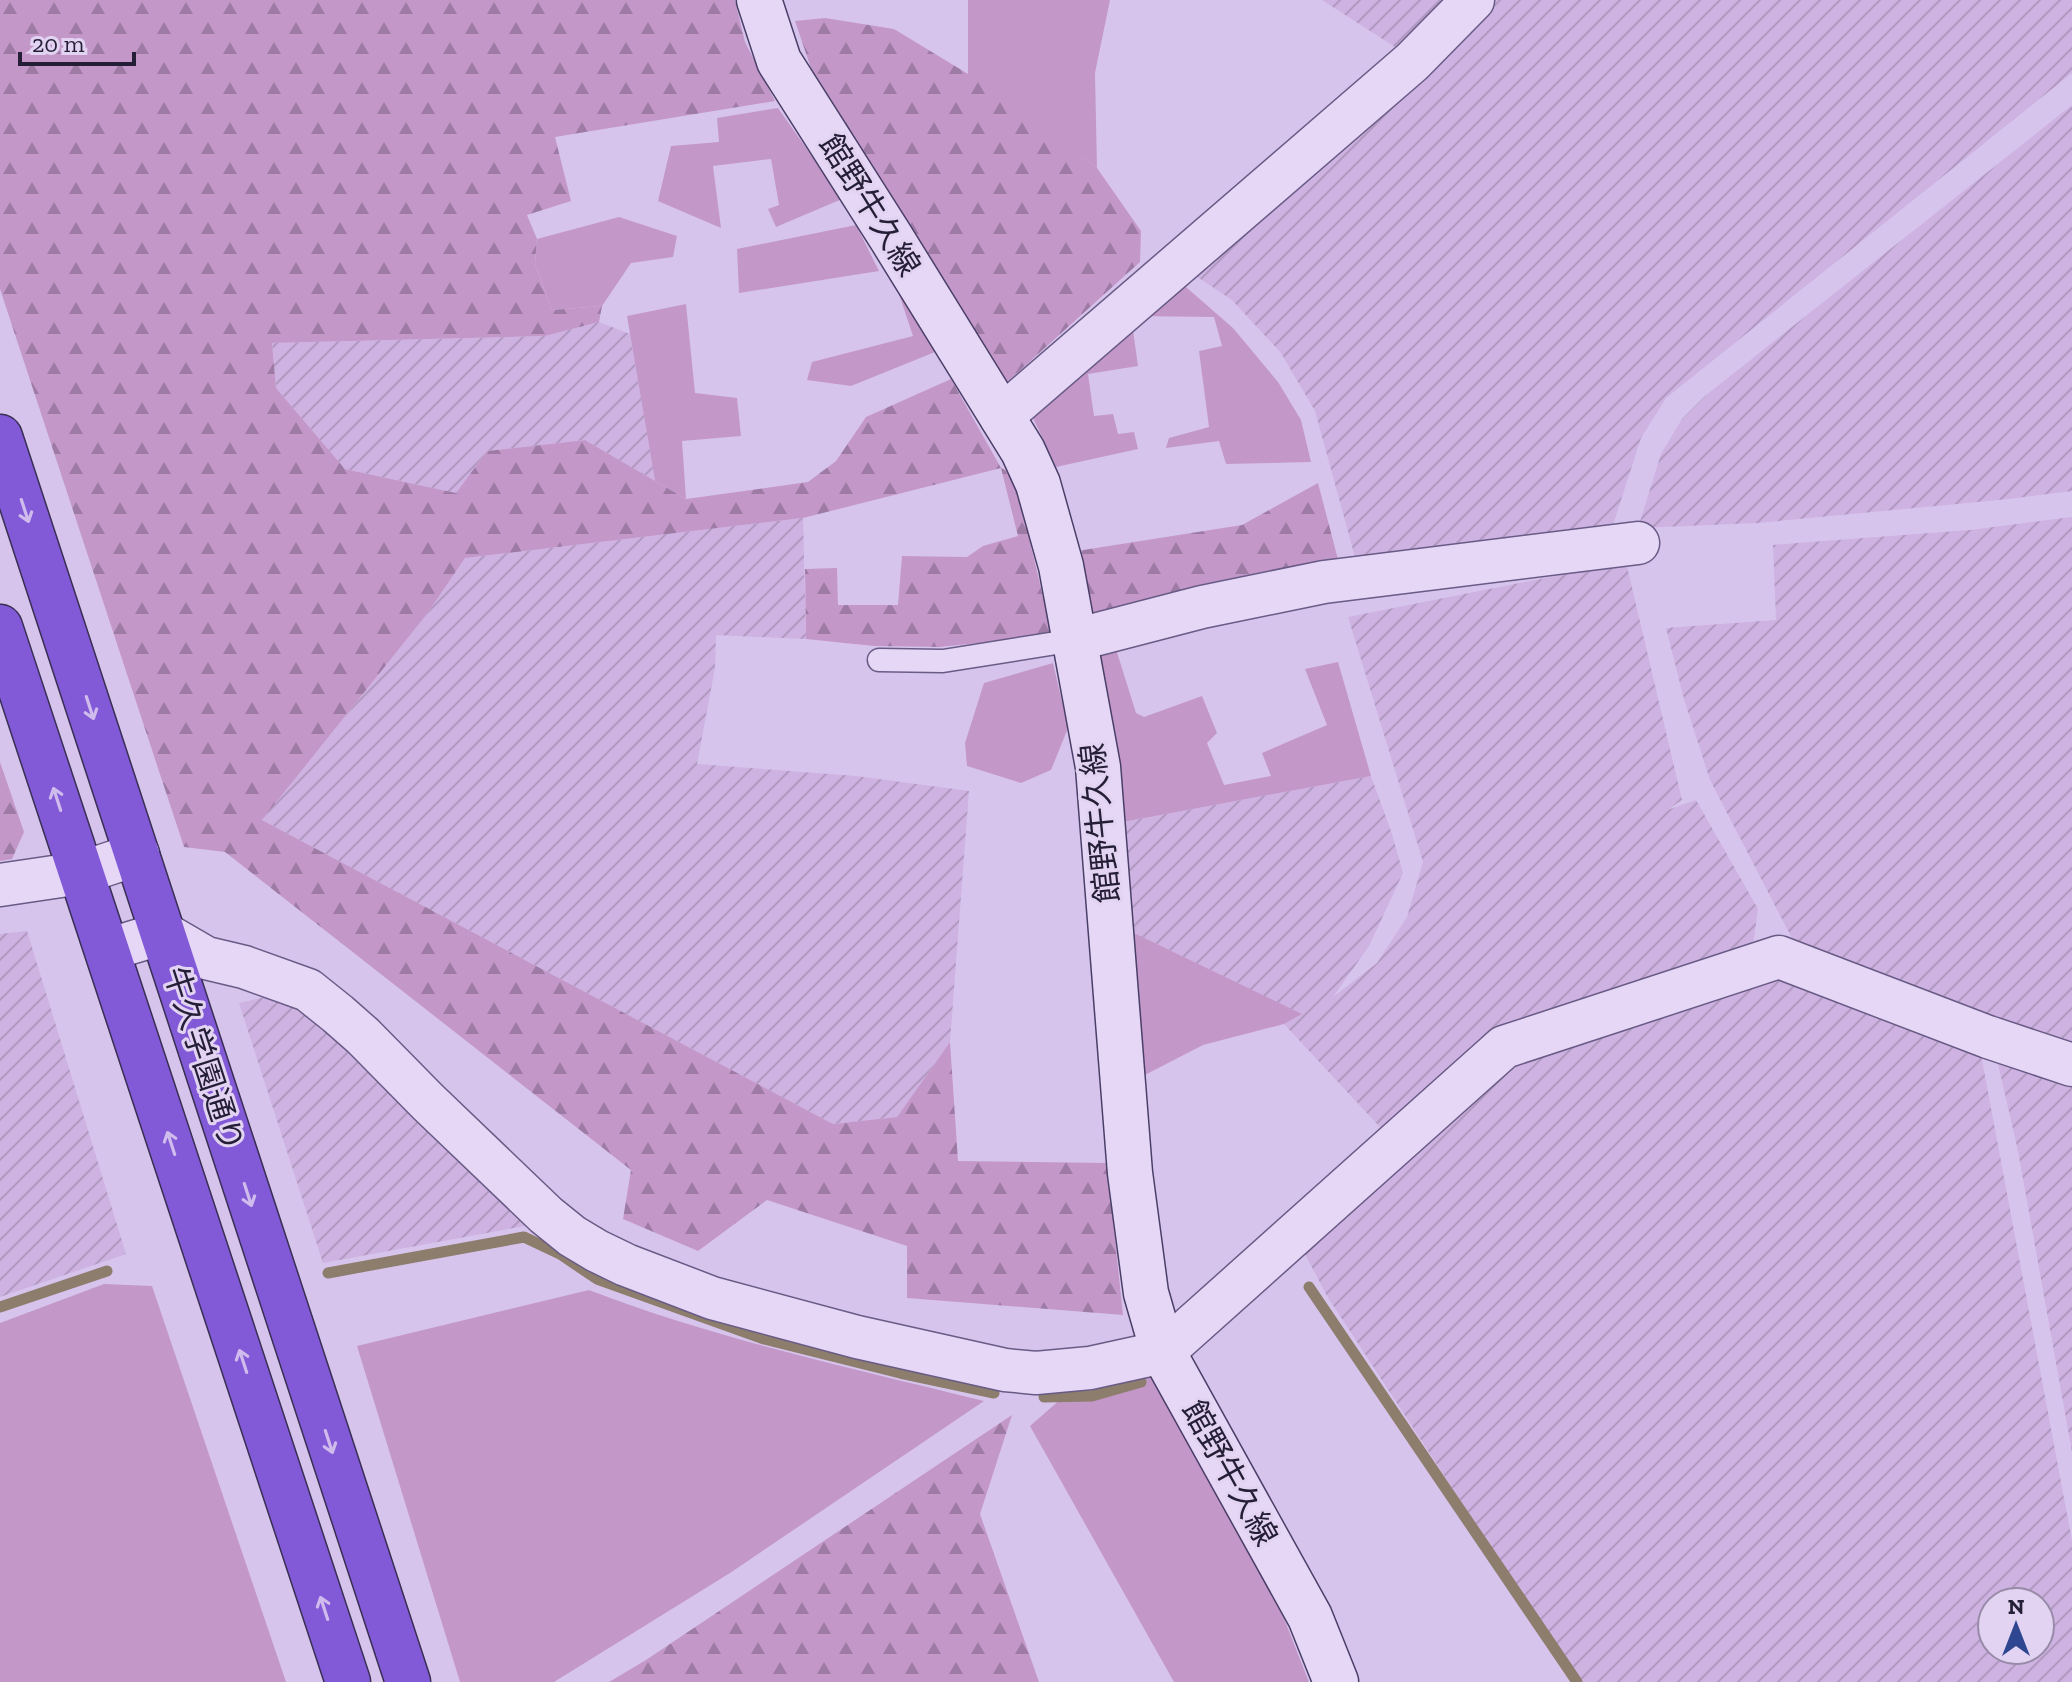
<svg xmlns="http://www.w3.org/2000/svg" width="2072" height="1682" font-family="'Zilla Slab','Noto Sans JP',serif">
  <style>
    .farmland { fill: url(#farmland-furrows); fill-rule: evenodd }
    .green { fill: #c398c9 }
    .forest { fill: url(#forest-firs) }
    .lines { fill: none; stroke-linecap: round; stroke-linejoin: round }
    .stream { stroke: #8d7d6d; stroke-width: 11 }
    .lane-casing { stroke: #685b85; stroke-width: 25 }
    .street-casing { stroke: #685b85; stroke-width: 45 }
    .secondary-casing { stroke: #493f67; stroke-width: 47 }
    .highway-casing { stroke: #382f53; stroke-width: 47 }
    .lane { stroke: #e6d7f7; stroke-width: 22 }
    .street { stroke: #e6d7f7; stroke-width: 42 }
    .secondary { stroke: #e6d7f7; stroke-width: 44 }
    .highway { stroke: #8259d7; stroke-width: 44 }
    .oneway { stroke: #d0bbed }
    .labels { text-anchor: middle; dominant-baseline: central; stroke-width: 6; stroke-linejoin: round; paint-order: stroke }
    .street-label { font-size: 32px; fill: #241f36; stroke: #e3d3f3 }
  </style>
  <defs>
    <pattern id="farmland-furrows" width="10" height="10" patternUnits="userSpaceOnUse" patternTransform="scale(2)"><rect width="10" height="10" fill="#ceb2e1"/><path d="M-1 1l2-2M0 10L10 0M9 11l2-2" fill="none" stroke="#b199c2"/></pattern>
    <pattern id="forest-firs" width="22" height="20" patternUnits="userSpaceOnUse" patternTransform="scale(2)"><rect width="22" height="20" fill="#c398c9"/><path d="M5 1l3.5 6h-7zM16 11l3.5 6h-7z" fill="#9e7ba4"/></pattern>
  </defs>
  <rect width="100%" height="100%" fill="#d7c4ec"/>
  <!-- farmland -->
  <g class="farmland">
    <polygon points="1322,0 1452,0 1398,49"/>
    <polygon points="1494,0 2072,0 2072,73 1666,398 1641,438 1611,531 1358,568 1315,411 1281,353 1232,300 1190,272 1358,129"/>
    <polygon points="2072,105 2072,491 2009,499 1758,523 1638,528 1661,454 1682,419 1705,396"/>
    <polygon points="599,322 630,334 655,481 585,440 487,451 456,493 345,469 276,388 272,343 545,336"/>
    <polygon points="2072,517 2072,1051 1798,950 1710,780 1684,699 1666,628 1776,620 1773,545 1970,530"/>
    <polygon points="803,518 806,639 716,635 715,668 697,764 856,776 969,791 950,1042 897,1117 833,1124 262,820 427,614 465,558"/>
    <polygon points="1626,562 1682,800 1667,810 1696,800 1758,909 1753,945 1496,1040 1391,1139 1284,1024 1301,1014 1132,932 1123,822 1371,776 1392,834 1403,873 1369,946 1333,997 1377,963 1407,917 1423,862 1348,617"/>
    <polygon points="27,931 126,1254 0,1297 0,934"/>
    <path d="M1769 976 1980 1049 2072 1541V1682H1579L1327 1296 1305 1254 1517 1059ZM1992 1602H2040V1650H1992Z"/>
    <polygon points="270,996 282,997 319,1020 363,1062 458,1161 530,1225 323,1263 239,1003"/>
    <polygon points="1996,1055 2072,1081 2072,1452 2018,1151"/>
  </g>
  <!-- green -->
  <g class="green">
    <polygon points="968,0 1110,0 1095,73 1097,168 968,74"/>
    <polygon points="778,108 842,199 776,227 768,209 779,205 771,159 713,166 721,228 658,201 671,146 719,142 717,118"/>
    <polygon points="619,217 677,236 673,257 631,263 602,306 552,310 535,264 537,239"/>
    <polygon points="856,225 879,271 739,293 737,249"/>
    <polygon points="894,279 935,352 851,386 807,380 812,362 913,336"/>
    <polygon points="1179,281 1233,328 1278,382 1301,420 1311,462 1226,464 1219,441 1166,448 1169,438 1209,427 1199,351 1222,346 1214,317 1135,316"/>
    <polygon points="686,304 695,393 737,398 741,436 682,441 686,499 655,481 627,316"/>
    <polygon points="1132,323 1138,366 1088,374 1094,416 1113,414 1118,434 1134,432 1138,449 1056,467 1026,403"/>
    <polygon points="1115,646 1136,713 1144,717 1202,696 1217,733 1207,743 1224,785 1271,776 1262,753 1327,725 1305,669 1338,662 1371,776 1123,822 1089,654"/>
    <polygon points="1053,663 1068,728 1051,770 1021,783 967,766 965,743 984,683"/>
    <polygon points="1132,932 1302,1014 1284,1024 1203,1045 1137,1079"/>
    <polygon points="104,1284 152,1286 286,1682 0,1682 0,1323"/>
    <path d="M589 1290C716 1339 851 1368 984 1401L730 1573 554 1682H460L357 1346Z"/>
    <polygon points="1152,1372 1283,1616 1309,1682 1174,1682 1030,1426 1062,1398 1066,1387"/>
  </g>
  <!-- forest -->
  <g class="forest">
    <polygon points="0,0 735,0 745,42 775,101 555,137 571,201 527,215 537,239 535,264 552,310 602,306 599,322 545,336 272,343 276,388 345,469 456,493 487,451 585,440 686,499 808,482 836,461 866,417 951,379 1001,468 1014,474 1052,635 940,647 874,646 806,639 805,569 837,568 838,605 898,605 902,556 967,557 983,546 1018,536 1001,468 803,518 465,558 427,614 262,820 833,1124 897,1117 950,1042 958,1161 1107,1163 1123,1315 907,1298 907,1246 767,1200 698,1251 623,1219 631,1170 225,852 184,847 0,289"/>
    <polygon points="825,18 894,29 978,80 1097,168 1141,231 1140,262 1007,382 818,89 795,21"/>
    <polygon points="1318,483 1340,567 1091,623 1077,551 1242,525"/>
    <polygon points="0,762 24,832 12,859 0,861"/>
    <polygon points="1012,1415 980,1514 1039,1682 609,1682 646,1660"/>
  </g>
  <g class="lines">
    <!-- stream -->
    <g class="stream">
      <polyline points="328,1273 524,1237 560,1254 597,1279 764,1339 900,1373 994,1393"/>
      <polyline points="1309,1287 1577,1682"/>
      <polyline points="0,1307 107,1271"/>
      <polyline points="1044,1397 1092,1396 1141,1382"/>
    </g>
    <defs>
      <polyline id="lane" points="879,660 943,661 1075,640"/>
      <g id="street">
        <polyline points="1001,417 1412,62 1473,0"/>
        <polyline points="1075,640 1202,607 1324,582 1638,543"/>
        <polyline points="0,885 81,873 138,854"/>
        <polyline points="107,950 163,933 206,958 244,967 308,990 338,1014 363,1036 428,1102 546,1215 572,1236 597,1251 626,1265 712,1298 857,1337 1005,1370 1036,1373 1090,1368 1163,1352 1504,1047 1779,957 1988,1037 2072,1065"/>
      </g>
      <polyline id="secondary" points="759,0 779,61 892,239 1023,451 1038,484 1061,566 1098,767 1130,1173 1146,1293 1163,1352 1310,1617 1336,1682"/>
      <g id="highway">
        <polyline points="0,437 408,1682"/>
        <polyline points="0,627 348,1682"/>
      </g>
    </defs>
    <!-- lane casing -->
    <use href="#lane" class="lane-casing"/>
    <!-- street casing -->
    <use href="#street" class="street-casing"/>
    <!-- secondary casing -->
    <use href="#secondary" class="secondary-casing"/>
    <!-- highway casing -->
    <use href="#highway" class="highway-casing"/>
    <!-- lane -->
    <use href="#lane" class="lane"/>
    <!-- street -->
    <use href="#street" class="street"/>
    <!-- secondary -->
    <use href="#secondary" class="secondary"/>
    <!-- highway -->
    <use href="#highway" class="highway"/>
  </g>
  <!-- one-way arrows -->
  <defs><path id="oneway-shaft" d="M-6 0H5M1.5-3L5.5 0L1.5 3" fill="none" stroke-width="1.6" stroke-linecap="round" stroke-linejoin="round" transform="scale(2)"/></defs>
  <g class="oneway">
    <use href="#oneway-shaft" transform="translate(25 511) rotate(72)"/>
    <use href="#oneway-shaft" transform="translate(90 708) rotate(72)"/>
    <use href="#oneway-shaft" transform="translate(57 799) rotate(-108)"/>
    <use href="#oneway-shaft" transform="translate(171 1143) rotate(-108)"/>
    <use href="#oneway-shaft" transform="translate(248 1195) rotate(72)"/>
    <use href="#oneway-shaft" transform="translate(243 1361) rotate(-108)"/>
    <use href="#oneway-shaft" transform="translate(329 1442) rotate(72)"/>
    <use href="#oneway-shaft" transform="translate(324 1608) rotate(-108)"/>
  </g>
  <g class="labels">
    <!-- street labels -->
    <g class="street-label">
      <text transform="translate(870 205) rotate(58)">館野牛久線</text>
      <text transform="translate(1100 823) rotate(-96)">館野牛久線</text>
      <text transform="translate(204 1059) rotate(72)">牛久学園通り</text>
      <text transform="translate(1230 1473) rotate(61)">館野牛久線</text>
    </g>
  </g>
  <!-- north arrow -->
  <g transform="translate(2016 1626)"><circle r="38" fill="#e3d3f3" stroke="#978ba7" stroke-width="2"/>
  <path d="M0-6L14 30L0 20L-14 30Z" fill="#2f4691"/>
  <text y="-12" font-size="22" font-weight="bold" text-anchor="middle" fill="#241f36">N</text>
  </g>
  <!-- scale -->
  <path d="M20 52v12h114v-12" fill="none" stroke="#241f36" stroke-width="4"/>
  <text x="32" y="52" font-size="24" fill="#241f36" stroke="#e3d3f3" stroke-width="6" paint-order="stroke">20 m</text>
</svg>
